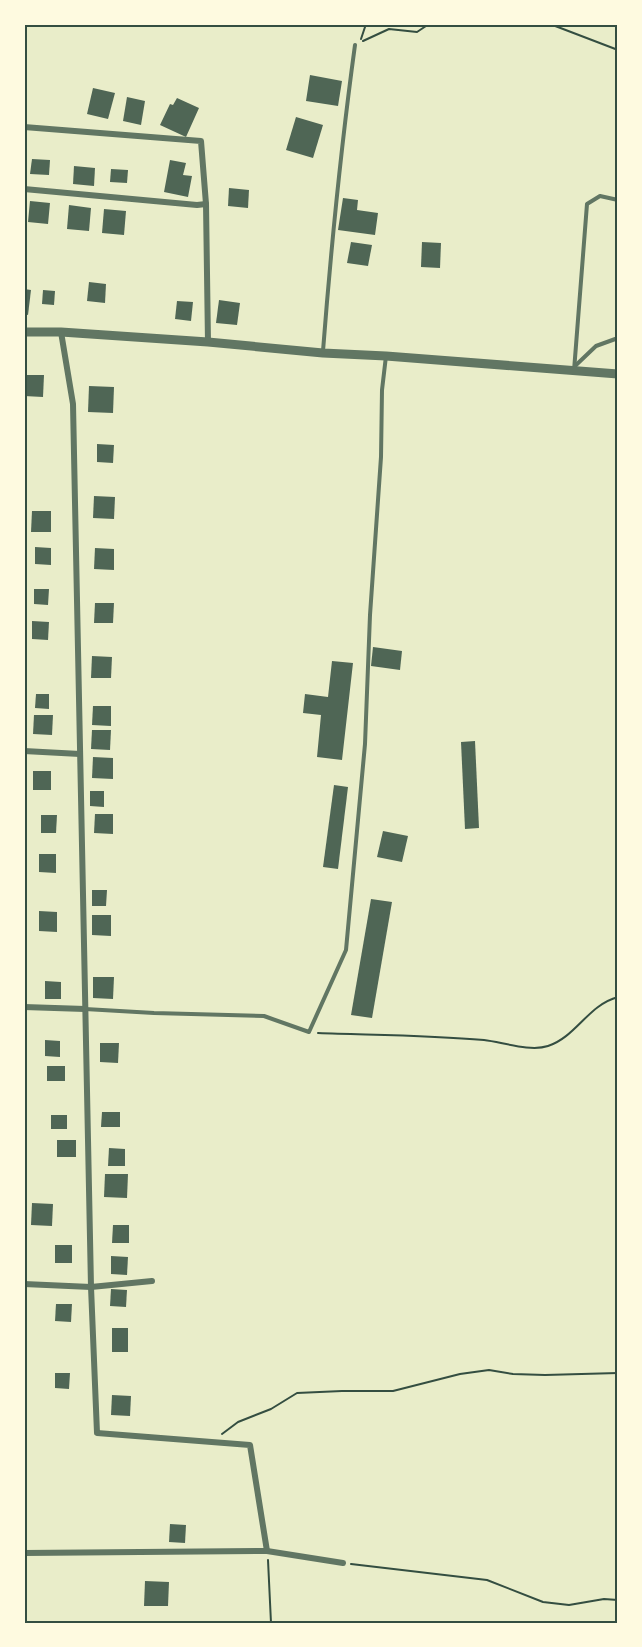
<svg xmlns="http://www.w3.org/2000/svg" width="642" height="1647" font-family="'Fira Sans',sans-serif">
  <style>
    .building { fill: #4f6655 }
    .lines { fill: none; stroke-linecap: round; stroke-linejoin: round }
    .path { stroke: #344e41; stroke-width: 2 }
    .service { stroke: #617663; stroke-width: 4 }
    .minor { stroke: #617663; stroke-width: 6 }
    .tertiary { stroke: #617663; stroke-width: 9 }
    .neatline { fill: none; stroke: #344e41; stroke-width: 2 }
  </style>
  <rect width="100%" height="100%" fill="#e9edc9"/>
  <!-- building -->
  <g class="building">
    <polygon points="310,75 342,81 338,106 306,101"/>
    <polygon points="93,88 115,93 108,119 87,114"/>
    <polygon points="127,97 145,101 141,125 123,121"/>
    <polygon points="177,98 199,108 186,137 160,125 170,104 173,105"/>
    <polygon points="296,117 323,125 313,158 286,150"/>
    <polygon points="32,159 50,160 49,175 30,174"/>
    <polygon points="170,160 186,163 183,175 192,176 188,197 164,192"/>
    <polygon points="74,166 95,168 94,186 73,184"/>
    <polygon points="111,169 128,170 127,183 110,182"/>
    <polygon points="229,188 249,190 248,208 228,206"/>
    <polygon points="343,198 358,200 357,210 378,213 375,235 338,230"/>
    <polygon points="30,201 50,203 48,224 28,222"/>
    <polygon points="69,205 91,208 89,231 67,229"/>
    <polygon points="104,209 126,211 124,235 102,233"/>
    <polygon points="351,242 372,245 368,266 347,263"/>
    <polygon points="422,242 441,243 440,268 421,267"/>
    <polygon points="89,282 106,284 105,303 87,301"/>
    <polygon points="24,289 31,290 28,315 24,314"/>
    <polygon points="43,290 55,291 54,305 42,304"/>
    <polygon points="219,300 240,303 237,325 216,323"/>
    <polygon points="177,301 193,302 191,321 175,319"/>
    <polygon points="24,375 44,375 43,397 24,396"/>
    <polygon points="89,386 114,387 113,413 88,412"/>
    <polygon points="97,444 114,445 113,463 97,462"/>
    <polygon points="94,496 115,497 114,519 93,518"/>
    <polygon points="32,511 51,511 51,532 31,532"/>
    <polygon points="35,547 51,548 51,565 35,564"/>
    <polygon points="95,548 114,549 114,570 94,569"/>
    <polygon points="34,589 49,589 48,605 34,604"/>
    <polygon points="95,603 114,603 113,623 94,623"/>
    <polygon points="32,621 49,622 48,640 32,639"/>
    <polygon points="373,647 402,651 400,670 371,666"/>
    <polygon points="92,656 112,657 111,678 91,678"/>
    <polygon points="332,661 353,663 342,760 317,757 321,715 303,713 305,694 328,697"/>
    <polygon points="36,694 49,694 49,709 35,708"/>
    <polygon points="93,706 111,706 111,726 92,725"/>
    <polygon points="34,715 53,715 52,735 33,734"/>
    <polygon points="92,730 111,730 110,750 91,749"/>
    <polygon points="475,741 479,828 465,829 461,742"/>
    <polygon points="93,757 113,758 113,779 92,778"/>
    <rect x="33" y="771" width="18" height="19"/>
    <polygon points="334,785 348,787 338,869 323,867"/>
    <polygon points="90,791 104,791 104,807 90,806"/>
    <polygon points="95,814 113,814 113,834 94,833"/>
    <polygon points="41,815 57,815 56,833 41,833"/>
    <polygon points="383,831 408,836 402,862 377,857"/>
    <polygon points="39,854 56,854 56,873 39,872"/>
    <polygon points="92,890 107,890 106,906 92,906"/>
    <polygon points="371,899 392,902 372,1018 351,1015"/>
    <polygon points="39,911 57,912 57,932 39,931"/>
    <polygon points="92,915 111,915 111,936 92,935"/>
    <polygon points="93,977 114,977 113,999 93,998"/>
    <polygon points="45,981 61,982 61,999 45,999"/>
    <polygon points="45,1040 60,1041 60,1057 45,1056"/>
    <polygon points="100,1043 119,1043 118,1063 100,1062"/>
    <rect x="47" y="1066" width="18" height="15"/>
    <polygon points="102,1112 120,1112 120,1127 101,1127"/>
    <rect x="51" y="1115" width="16" height="14"/>
    <rect x="57" y="1140" width="19" height="17"/>
    <polygon points="109,1148 125,1149 125,1166 108,1166"/>
    <polygon points="105,1174 128,1174 127,1198 104,1197"/>
    <polygon points="32,1203 53,1204 52,1226 31,1225"/>
    <polygon points="113,1225 129,1225 129,1243 112,1243"/>
    <rect x="55" y="1245" width="17" height="18"/>
    <polygon points="111,1256 128,1257 127,1275 111,1274"/>
    <polygon points="111,1289 127,1290 126,1307 110,1306"/>
    <polygon points="56,1304 72,1304 71,1322 55,1321"/>
    <rect x="112" y="1328" width="16" height="24"/>
    <polygon points="55,1373 70,1373 69,1389 55,1388"/>
    <polygon points="112,1395 131,1396 130,1416 111,1415"/>
    <polygon points="170,1524 186,1525 185,1543 169,1542"/>
    <polygon points="145,1581 169,1582 168,1606 144,1606"/>
  </g>
  <g class="lines">
    <!-- path -->
    <g class="path">
      <polyline points="550,24 618,50"/>
      <polyline points="361,39 366,24"/>
      <polyline points="363,41 389,29 417,32 429,24"/>
      <path d="M318 1033C373 1035 429 1035 484 1040 502 1042 530 1052 548 1046 576 1037 588 1005 618 997"/>
      <polyline points="222,1434 238,1422 271,1409 297,1393 342,1391 393,1391 460,1374 489,1370 513,1374 545,1375 618,1373"/>
      <polyline points="268,1560 271,1623"/>
      <polyline points="351,1564 487,1580 543,1602 569,1605 604,1599 618,1600"/>
    </g>
    <!-- service -->
    <g class="service">
      <path d="M323 351C331 248 341 147 355 45"/>
      <polyline points="575,366 596,346 618,338"/>
      <polyline points="574,371 587,204 600,196 618,200"/>
      <polyline points="85,1009 154,1013 264,1016 309,1032 346,950 365,744 370,615 381,457 382,390 386,356"/>
    </g>
    <!-- minor -->
    <g class="minor">
      <polyline points="24,127 201,141 206,204 208,342"/>
      <polyline points="24,189 197,205 206,204"/>
      <polyline points="61,332 73,404 91,1287 97,1433 250,1445 267,1551"/>
      <polyline points="24,751 80,754"/>
      <polyline points="24,1007 85,1009"/>
      <polyline points="24,1284 91,1287 152,1281"/>
      <polyline points="24,1553 267,1551 343,1563"/>
    </g>
    <!-- tertiary -->
    <polyline class="tertiary" points="24,332 61,332 208,342 323,353 386,356 618,374"/>
  </g>
  <!-- border -->
  <rect width="642" height="1647" fill="none" stroke="#fefae0" stroke-width="51"/>
  <rect x="26" y="26" width="590" height="1596" class="neatline"/>
</svg>
